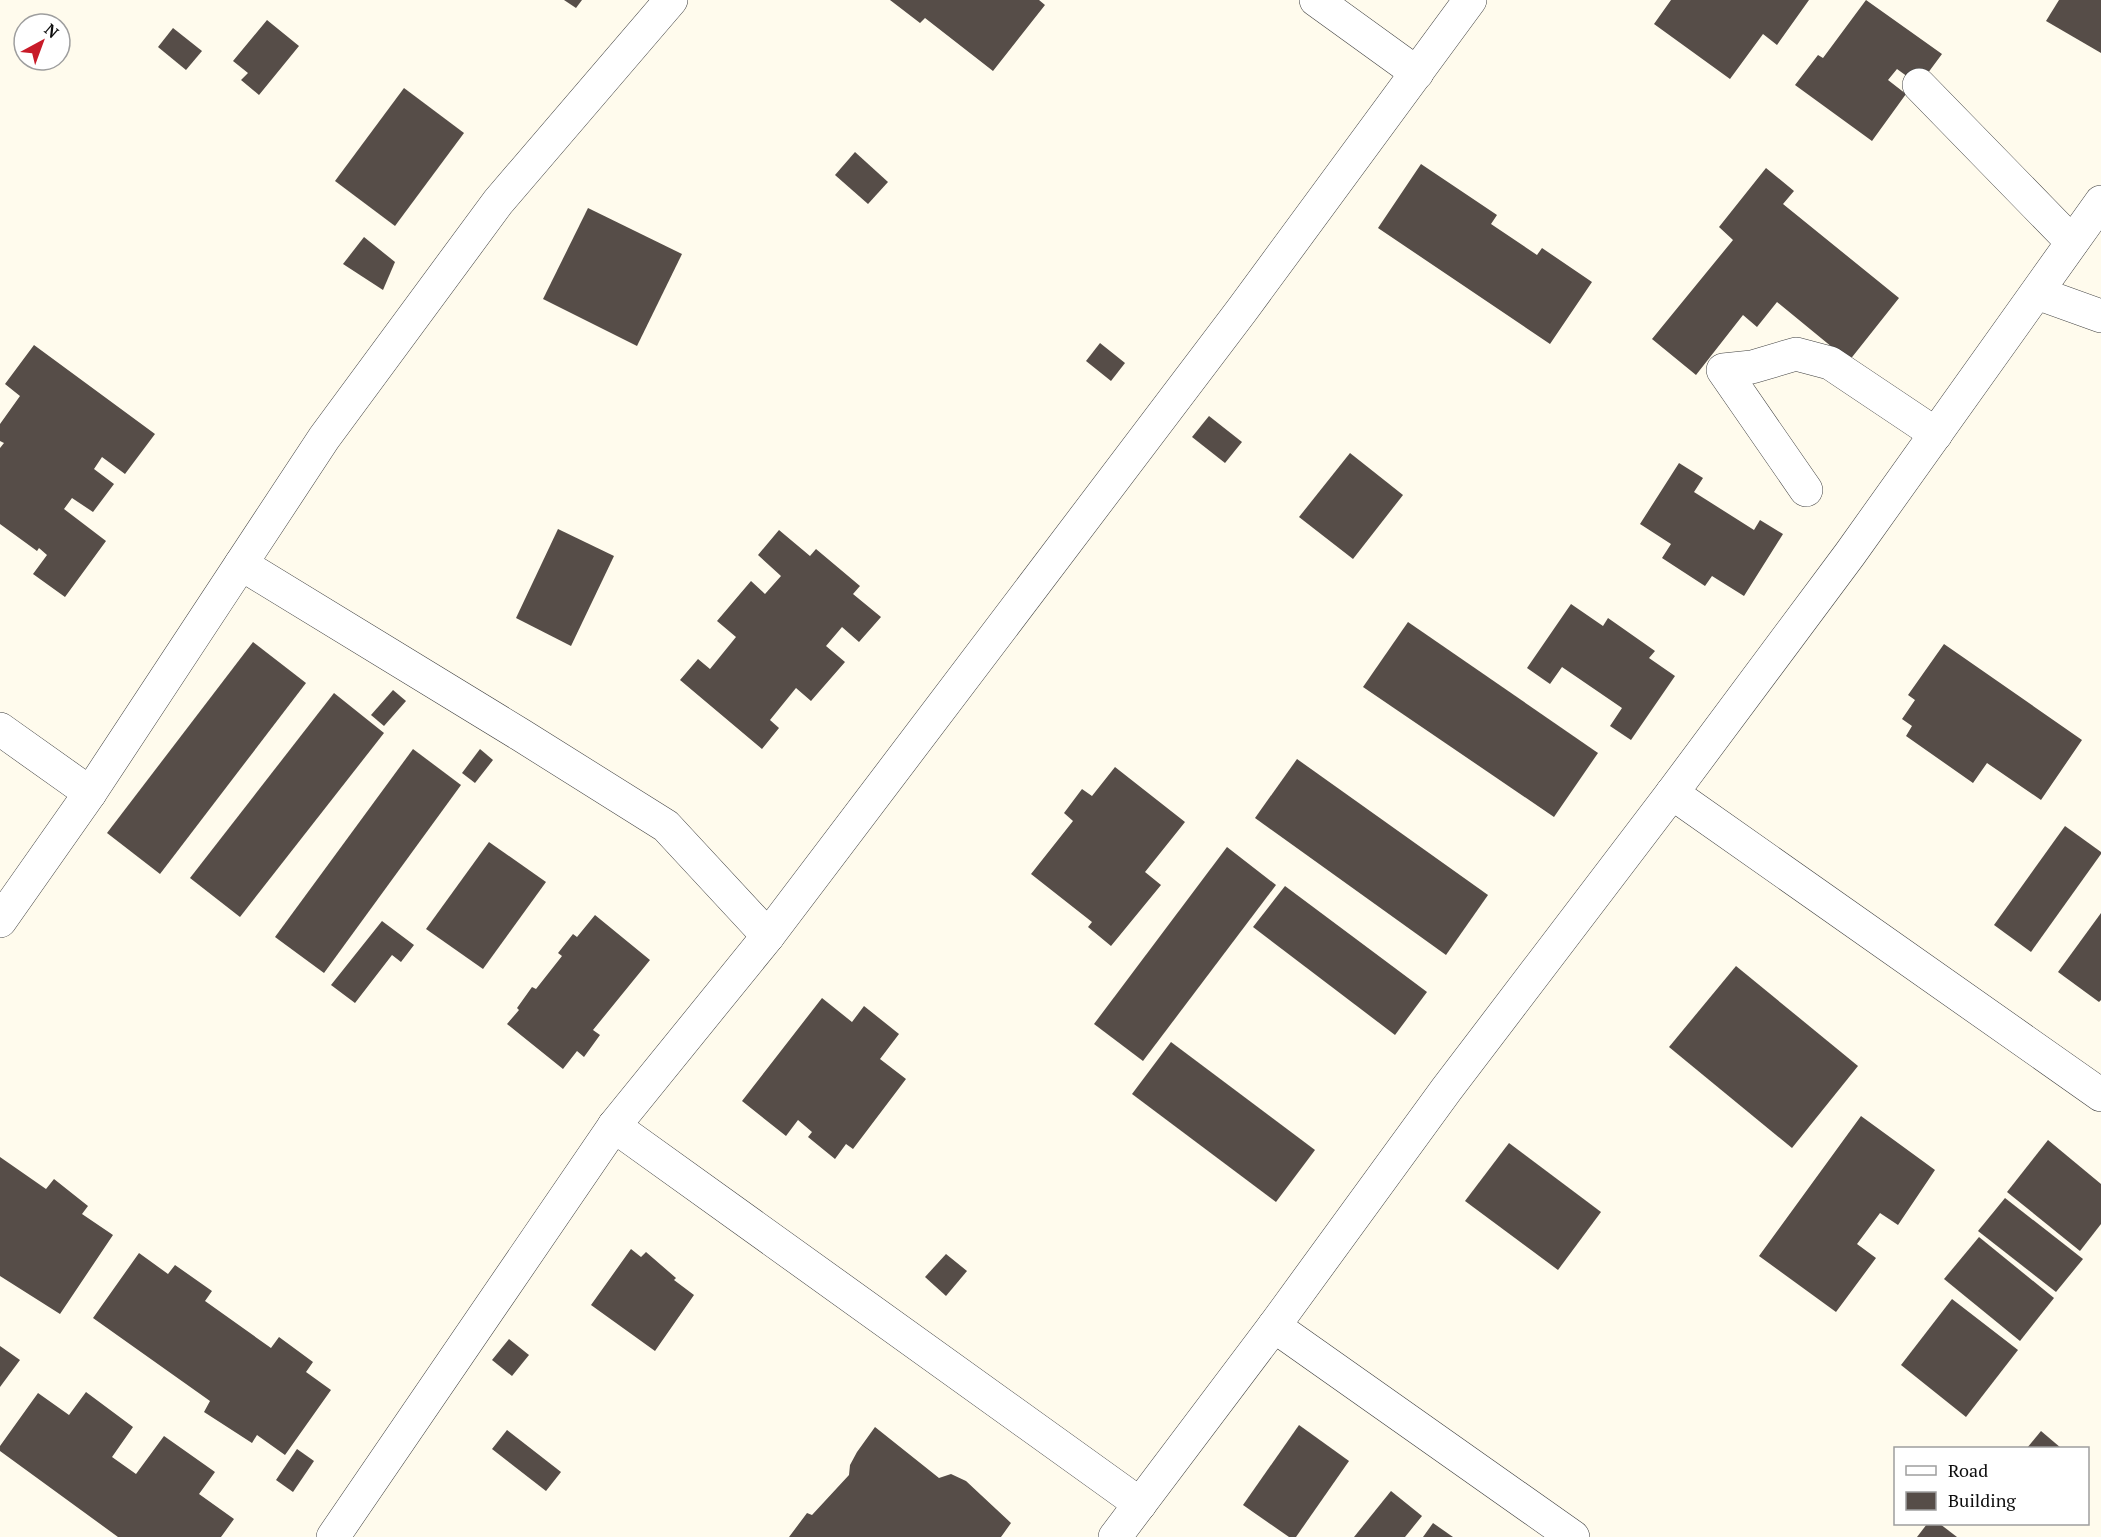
<svg xmlns="http://www.w3.org/2000/svg" width="2101" height="1537" font-family="'PT Serif',serif">
  <style>
    .building { fill: #564d48 }
    .lines { fill: none; stroke-linecap: round; stroke-linejoin: round }
    .minor-casing { stroke: #404040; stroke-width: 34 }
    .minor { stroke: #fff; stroke-width: 33 }
  </style>
  <rect width="100%" height="100%" fill="#fffbed"/>
  <!-- building -->
  <g class="building">
    <polygon points="564,0 582,0 576,8"/>
    <polygon points="890,0 1039,0 1045,5 993,71 925,18 920,23"/>
    <polygon points="1671,0 1809,0 1777,45 1763,34 1730,79 1654,24"/>
    <polygon points="1866,0 1942,54 1919,85 1897,69 1888,80 1906,94 1872,141 1795,85 1818,55 1823,58"/>
    <polygon points="2059,0 2101,0 2101,53 2046,21"/>
    <polygon points="267,20 299,46 259,95 241,80 248,73 233,61"/>
    <polygon points="173,28 202,51 186,70 158,47"/>
    <polygon points="404,88 464,133 395,226 335,181"/>
    <polygon points="855,152 888,182 868,204 835,175"/>
    <polygon points="1421,164 1497,215 1491,224 1537,255 1542,248 1592,282 1550,344 1378,228"/>
    <polygon points="1766,168 1794,191 1783,204 1899,298 1849,361 1777,302 1757,327 1743,315 1696,375 1652,339 1733,240 1719,227"/>
    <polygon points="588,208 682,254 637,346 543,299"/>
    <polygon points="364,237 395,262 383,290 343,264"/>
    <polygon points="1100,343 1125,363 1111,381 1086,361"/>
    <polygon points="34,345 155,434 125,474 102,457 94,469 114,484 93,512 72,498 64,509 106,541 65,597 33,574 47,555 39,548 37,551 0,524 0,448 4,443 0,441 0,424 20,396 5,384"/>
    <polygon points="1209,416 1242,442 1225,463 1192,437"/>
    <polygon points="1350,453 1403,495 1353,559 1299,517"/>
    <polygon points="1679,463 1703,478 1694,492 1754,530 1760,520 1783,534 1744,596 1712,576 1705,586 1662,558 1671,544 1640,524"/>
    <polygon points="558,529 614,556 571,646 516,618"/>
    <polygon points="779,530 810,556 816,549 860,586 853,594 881,617 859,642 842,627 826,646 845,662 811,701 796,688 770,720 779,728 762,749 680,680 698,659 710,669 736,637 717,621 751,581 765,594 781,576 758,555"/>
    <polygon points="1571,604 1603,626 1608,618 1655,651 1649,658 1675,676 1631,740 1610,726 1622,708 1562,667 1550,684 1527,668"/>
    <polygon points="1408,622 1598,753 1554,817 1363,687"/>
    <polygon points="253,642 306,683 160,874 107,833"/>
    <polygon points="1944,644 2082,740 2041,800 1987,763 1973,783 1906,736 1912,726 1902,719 1915,700 1908,695"/>
    <polygon points="393,690 406,701 384,726 371,715"/>
    <polygon points="334,693 384,733 240,917 190,878"/>
    <polygon points="413,749 461,785 324,973 275,937"/>
    <polygon points="480,749 493,760 475,783 462,773"/>
    <polygon points="1297,759 1488,895 1446,955 1255,818"/>
    <polygon points="1115,767 1185,822 1145,872 1161,885 1111,946 1088,927 1092,922 1031,874 1073,821 1064,813 1082,789 1092,796"/>
    <polygon points="2065,826 2101,852 2101,854 2031,952 1994,925"/>
    <polygon points="489,842 546,882 483,969 426,929"/>
    <polygon points="1227,847 1276,885 1143,1061 1094,1024"/>
    <polygon points="1285,886 1427,992 1395,1035 1253,927"/>
    <polygon points="2101,913 2101,1000 2099,1002 2058,972"/>
    <polygon points="595,915 650,960 593,1030 600,1035 584,1057 577,1051 563,1069 507,1024 519,1010 517,1008 532,987 536,989 562,956 558,953 573,934 577,937"/>
    <polygon points="382,921 414,945 401,962 392,955 355,1003 331,985"/>
    <polygon points="1736,966 1858,1066 1792,1148 1669,1047"/>
    <polygon points="822,998 852,1022 864,1006 899,1034 880,1059 906,1079 853,1149 846,1144 835,1159 808,1137 812,1132 798,1120 786,1136 742,1101"/>
    <polygon points="1171,1042 1315,1150 1276,1202 1132,1094"/>
    <polygon points="1861,1116 1935,1170 1898,1225 1880,1213 1857,1244 1876,1258 1836,1312 1759,1256"/>
    <polygon points="2048,1140 2101,1184 2101,1224 2080,1251 2007,1192"/>
    <polygon points="1509,1143 1601,1212 1558,1270 1465,1201"/>
    <polygon points="0,1157 46,1189 54,1179 88,1206 82,1214 113,1235 60,1314 0,1276"/>
    <polygon points="2005,1198 2083,1259 2056,1292 1978,1231"/>
    <polygon points="1979,1237 2054,1298 2020,1341 1944,1279"/>
    <polygon points="631,1249 641,1257 646,1252 676,1278 674,1280 694,1295 655,1351 591,1305"/>
    <polygon points="139,1253 168,1274 175,1265 212,1291 205,1301 271,1348 279,1337 313,1362 306,1372 331,1390 285,1455 257,1435 252,1443 204,1412 210,1401 93,1318"/>
    <polygon points="946,1254 967,1271 946,1296 925,1277"/>
    <polygon points="1952,1299 2018,1350 1966,1417 1901,1365"/>
    <polygon points="509,1339 529,1355 512,1376 492,1360"/>
    <polygon points="0,1346 20,1360 0,1387"/>
    <polygon points="86,1392 133,1427 112,1457 136,1474 164,1436 215,1472 199,1494 234,1519 221,1537 118,1537 0,1451 0,1446 38,1393 69,1415"/>
    <polygon points="1299,1425 1349,1461 1296,1537 1289,1537 1243,1505"/>
    <polygon points="875,1427 939,1478 951,1474 966,1481 1011,1523 1001,1537 789,1537 807,1513 812,1515 849,1475 850,1465 857,1452"/>
    <polygon points="507,1430 561,1472 546,1491 492,1449"/>
    <polygon points="2041,1431 2061,1448 2027,1448"/>
    <polygon points="297,1449 314,1461 293,1492 276,1480"/>
    <polygon points="1391,1491 1422,1516 1405,1537 1354,1537"/>
    <polygon points="1433,1523 1453,1537 1423,1537"/>
    <polygon points="1927,1524 1940,1524 1957,1537 1917,1537"/>
  </g>
  <g class="lines">
    <defs>
      <g id="minor">
        <polyline points="1316,0 1417,73"/>
        <polyline points="1919,85 2072,242"/>
        <polyline points="2037,293 2101,316"/>
        <polyline points="1806,490 1723,370 1752,367 1796,354 1830,363 1936,434"/>
        <polyline points="241,564 521,735 666,826 768,936"/>
        <polyline points="0,729 90,793"/>
        <polyline points="1672,793 2101,1095"/>
        <polyline points="0,921 90,793 324,438 498,202 671,0"/>
        <polyline points="614,1126 1140,1504"/>
        <polyline points="1274,1326 1573,1537"/>
        <polyline points="333,1537 614,1126 768,936 1242,310 1470,0"/>
        <polyline points="1115,1537 1274,1326 1446,1090 1672,793 1850,554 2101,202"/>
      </g>
    </defs>
    <!-- minor casing -->
    <use href="#minor" class="minor-casing"/>
    <!-- minor -->
    <use href="#minor" class="minor"/>
  </g>
  <!-- legend -->
  <rect x="1894" y="1447" width="195" height="78" fill="#ffffff" stroke="#9e9e9e" stroke-width="1.5"/>
  <rect x="1906" y="1466" width="30" height="9" fill="#ffffff" stroke="#9e9e9e" stroke-width="1.5"/>
  <text x="1948" y="1477" font-size="18" fill="#0d0d0d">Road</text>
  <rect x="1906" y="1492" width="30" height="18" fill="#564d48" stroke="#9e9e9e" stroke-width="1.5"/>
  <text x="1948" y="1507" font-size="18" fill="#0d0d0d">Building</text>
  <!-- north arrow -->
  <g transform="translate(42 42) rotate(41)"><circle r="28" fill="#ffffff" stroke="#9e9e9e" stroke-width="1.5"/>
  <path d="M0-4.5L10 22L0 15L-10 22Z" fill="#c81a28"/>
  <text y="-9" font-size="16" font-weight="bold" text-anchor="middle" fill="#0d0d0d">N</text>
  </g>
</svg>
